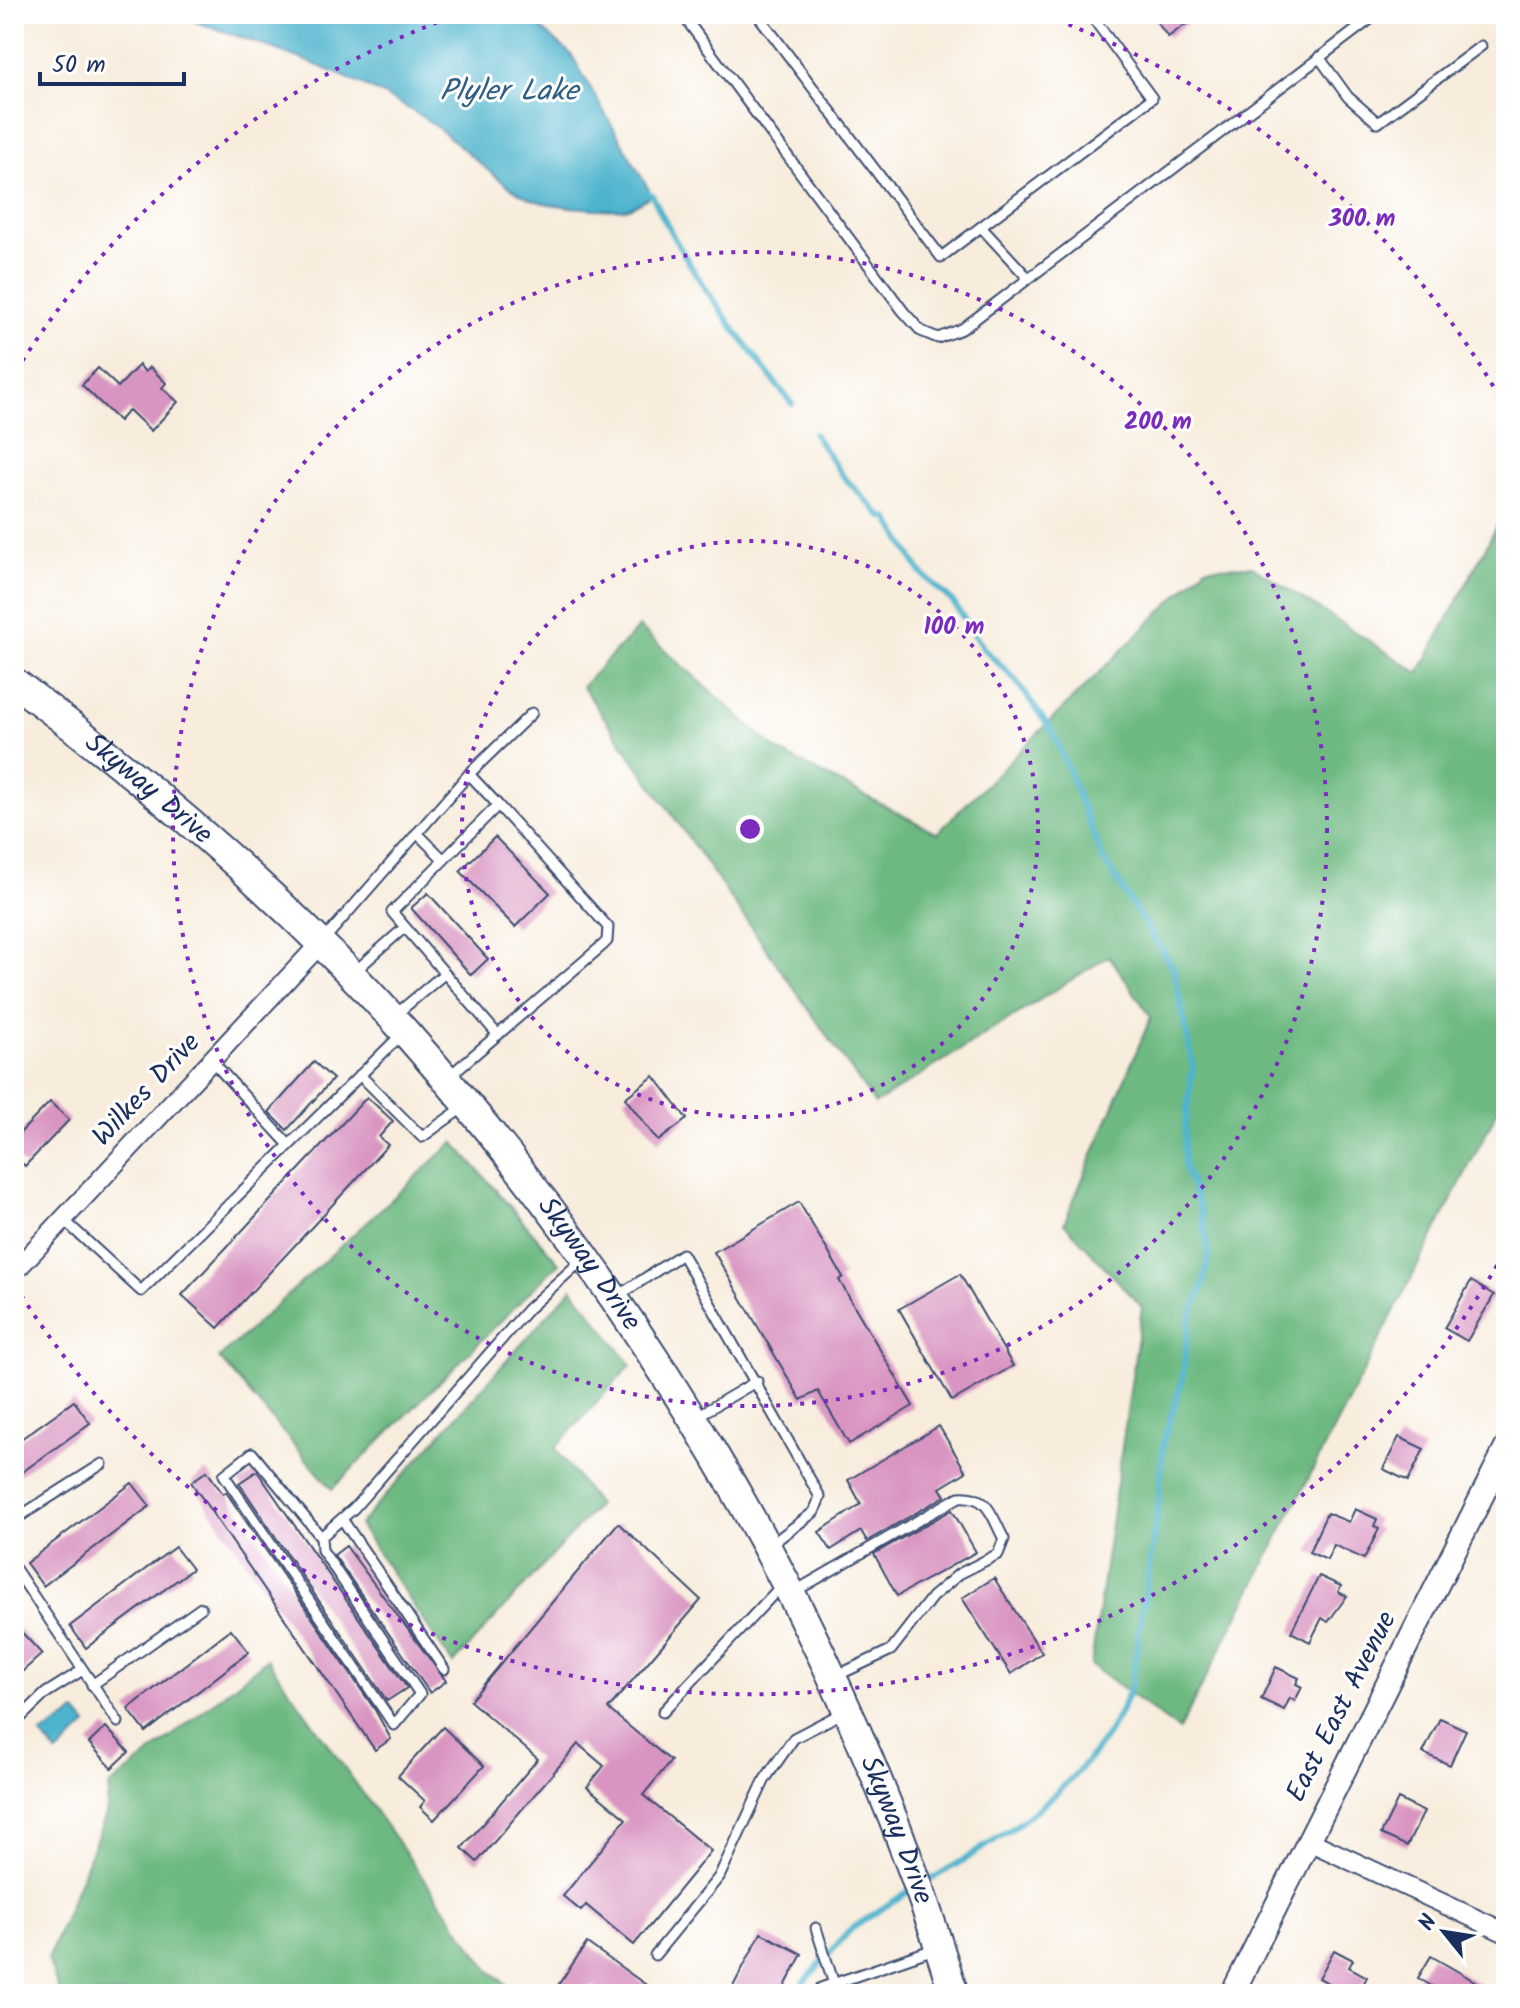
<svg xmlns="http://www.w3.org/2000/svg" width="1520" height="2008" font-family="Kalam,sans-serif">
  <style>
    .forest { fill: #6db981; stroke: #447470; stroke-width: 2 }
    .water { fill: #4eb4cd; stroke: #347296; stroke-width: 2 }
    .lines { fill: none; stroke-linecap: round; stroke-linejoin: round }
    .stream { stroke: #4eb4cd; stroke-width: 6 }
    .building { fill: #d995c1 }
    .service-casing { stroke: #3c4c71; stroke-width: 13 }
    .minor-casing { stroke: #3c4c71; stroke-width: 22 }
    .tertiary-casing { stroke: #3c4c71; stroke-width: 26 }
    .trunk-casing { stroke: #3c4c71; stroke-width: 32 }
    .service { stroke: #fff; stroke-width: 9 }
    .minor { stroke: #fff; stroke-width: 18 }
    .tertiary { stroke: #fff; stroke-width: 22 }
    .trunk { stroke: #fff; stroke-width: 28 }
    .ring { fill: none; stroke: #7b2cbf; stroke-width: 4; stroke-dasharray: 4 8 }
    .labels { text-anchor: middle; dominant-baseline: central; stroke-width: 6; stroke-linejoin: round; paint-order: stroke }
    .street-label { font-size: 28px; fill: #1b2f5e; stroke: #fff }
    .water-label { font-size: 30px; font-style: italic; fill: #2d5e85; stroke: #fff }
    .centre { fill: #7b2cbf; stroke: #fff; stroke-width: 4 }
    .ring-label { font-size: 24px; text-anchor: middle; font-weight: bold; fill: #7b2cbf; stroke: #fff; stroke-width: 6; stroke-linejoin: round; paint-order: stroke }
  </style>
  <rect width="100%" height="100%" fill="#fff"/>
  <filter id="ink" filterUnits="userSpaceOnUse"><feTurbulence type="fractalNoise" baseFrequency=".0125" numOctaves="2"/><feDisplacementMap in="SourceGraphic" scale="16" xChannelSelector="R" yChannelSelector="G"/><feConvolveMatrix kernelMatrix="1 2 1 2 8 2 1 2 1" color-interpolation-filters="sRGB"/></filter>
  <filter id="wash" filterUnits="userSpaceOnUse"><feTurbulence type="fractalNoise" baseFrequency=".006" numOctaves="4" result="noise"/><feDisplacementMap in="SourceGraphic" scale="32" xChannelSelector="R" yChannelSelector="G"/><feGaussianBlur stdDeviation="1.8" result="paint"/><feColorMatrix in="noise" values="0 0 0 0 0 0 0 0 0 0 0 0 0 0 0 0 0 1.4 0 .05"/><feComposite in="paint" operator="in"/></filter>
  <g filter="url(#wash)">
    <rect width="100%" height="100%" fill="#f8eddd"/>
    <!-- forest -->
    <g class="forest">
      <polygon points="1506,509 1506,1094 1179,1730 1091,1665 1142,1307 1064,1223 1151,1017 1109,956 875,1104 582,686 639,627 778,751 937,833 1206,567 1252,566 1419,673"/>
      <polygon points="454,1142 559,1263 332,1489 219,1358"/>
      <polygon points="572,1288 631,1365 555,1448 598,1505 453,1664 359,1525"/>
      <polygon points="267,1659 489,1970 518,1994 60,1994 48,1959 106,1815 109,1787"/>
    </g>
    <!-- water -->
    <g class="water">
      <path d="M173 14H524L571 54 652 195C644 199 634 208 625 209 605 211 553 207 534 200 497 186 458 139 421 116 345 70 257 43 173 14Z"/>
      <polygon points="76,1712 87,1725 57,1754 41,1735"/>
    </g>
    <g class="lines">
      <!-- stream -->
      <g class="stream">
        <path d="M648 193 652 195C687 271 740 338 792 404"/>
        <path d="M814 434 843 476 882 517 888 518 921 573 953 602 982 647 1014 678 1054 734 1103 859 1174 969 1193 1066 1185 1126 1184 1166 1201 1211 1209 1254 1202 1290 1190 1316 1182 1381 1163 1442 1158 1509 1131 1686C1100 1777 1006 1837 926 1882"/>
        <polyline points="794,1994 851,1929 909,1891"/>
      </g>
    </g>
    <g id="blocks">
      <!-- building -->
      <g class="building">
        <polygon points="1151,14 1200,14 1168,37"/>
        <polygon points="139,365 145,372 150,367 166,383 162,388 178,402 151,431 129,410 119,421 82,385 98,368 118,387"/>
        <polygon points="495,837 550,893 515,927 460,871"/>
        <polygon points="428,893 488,959 471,975 411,908"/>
        <polygon points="314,1062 333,1079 287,1130 269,1112"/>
        <polygon points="654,1076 687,1119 658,1141 625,1098"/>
        <polygon points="367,1097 393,1121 379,1137 388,1145 218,1328 182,1295"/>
        <polygon points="50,1102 69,1120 25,1166 14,1156 14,1139"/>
        <polygon points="799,1202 843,1277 839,1280 913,1406 849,1444 818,1391 801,1400 714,1252"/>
        <polygon points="960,1274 1013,1366 952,1401 899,1309"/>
        <polygon points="1471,1281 1494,1295 1467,1341 1444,1328"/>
        <polygon points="74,1401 90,1423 14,1478 14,1444"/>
        <polygon points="939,1426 966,1472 940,1488 945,1496 867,1541 861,1531 831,1550 819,1532 861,1504 848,1480"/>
        <polygon points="1399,1437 1424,1449 1408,1481 1383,1469"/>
        <polygon points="207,1471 223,1494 226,1492 375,1710 391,1739 375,1750 191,1482"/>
        <polygon points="257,1471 407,1688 387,1701 239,1483"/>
        <polygon points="132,1483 150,1506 43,1586 26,1563"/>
        <polygon points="1355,1509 1377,1519 1374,1526 1379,1529 1364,1559 1334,1545 1327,1560 1309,1552 1327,1513 1349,1522"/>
        <polygon points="952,1510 976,1552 897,1596 874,1554"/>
        <polygon points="618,1523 701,1600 608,1709 671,1761 643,1795 711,1851 634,1945 586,1905 581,1911 563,1896 626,1819 587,1787 604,1766 578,1744 477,1862 462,1848 538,1759 470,1701"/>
        <polygon points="346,1546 446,1681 430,1693 334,1555"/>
        <polygon points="175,1547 192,1569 86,1648 70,1626"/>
        <polygon points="1319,1576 1341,1586 1338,1592 1347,1596 1328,1622 1322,1618 1310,1642 1291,1632"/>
        <polygon points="994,1578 1042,1653 1011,1674 962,1598"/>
        <polygon points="14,1624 42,1654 14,1679"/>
        <polygon points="231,1629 249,1652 146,1732 128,1709"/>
        <polygon points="1276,1667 1299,1678 1296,1684 1302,1687 1295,1701 1290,1698 1284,1710 1261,1699"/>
        <polygon points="1440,1718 1466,1730 1450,1765 1423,1753"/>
        <polygon points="106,1727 129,1752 112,1768 89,1743"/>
        <polygon points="443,1727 484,1766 434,1820 420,1807 425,1801 398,1776"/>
        <polygon points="1398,1799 1424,1812 1407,1846 1381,1834"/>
        <polygon points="761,1933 802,1954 781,1994 729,1994"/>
        <polygon points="587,1943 659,1994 605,1994 592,1985 585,1994 552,1994"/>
        <polygon points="1334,1950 1353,1960 1349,1967 1367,1977 1358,1994 1349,1994 1319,1978"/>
        <polygon points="1431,1956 1497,1994 1446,1994 1418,1978"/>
      </g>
    </g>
  </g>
  <g filter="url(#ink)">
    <use href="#blocks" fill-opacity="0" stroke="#3c4c71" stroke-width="2"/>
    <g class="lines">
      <defs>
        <g id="service">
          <polyline points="682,14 903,311 921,331 938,338 962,329 1377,14"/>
          <polyline points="757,14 941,257 1152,98 1090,14"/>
          <polyline points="1319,57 1348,97 1378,123 1481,46"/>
          <polyline points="981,227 1028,278"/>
          <polyline points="469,774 498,805"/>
          <polyline points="417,833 443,859"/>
          <polyline points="322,942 469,774 532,713"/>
          <polyline points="353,973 404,928"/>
          <polyline points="394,1016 444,974"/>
          <polyline points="212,1061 289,1145"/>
          <polyline points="360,1075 422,1137 465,1106"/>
          <polyline points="447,1078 603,945 607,941 608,927 498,805 392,912 498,1035"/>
          <polyline points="64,1220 141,1291 403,1033"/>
          <polyline points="618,1296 682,1254 820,1497 814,1512 769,1546"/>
          <polyline points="694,1418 757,1381"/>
          <polyline points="342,1519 444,1669"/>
          <polyline points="14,1520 102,1464"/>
          <polyline points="321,1537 322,1550 420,1694 394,1725 224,1475 252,1453 321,1537 354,1508 528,1309 581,1261"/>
          <polyline points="14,1567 118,1722"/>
          <path d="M792 1593 959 1497C989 1495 991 1515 1004 1539L998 1554 959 1574 932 1597 891 1650 836 1676"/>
          <polyline points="92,1685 201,1608"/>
          <polyline points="663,1712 782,1585"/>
          <polyline points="14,1724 46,1693 81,1671"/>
          <polyline points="816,1928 834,1984"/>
          <polyline points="655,1955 719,1877 765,1779 794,1738 844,1712"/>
          <polyline points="819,1994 821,1988 937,1948"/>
        </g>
        <g id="minor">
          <polyline points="14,1272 319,945"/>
          <polyline points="1309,1841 1506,1933"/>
        </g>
        <polyline id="tertiary" points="1232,1994 1506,1448"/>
        <g id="trunk">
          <path id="s1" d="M14 682C150 784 294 907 407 1034 652 1311 846 1639 954 1994"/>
        </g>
      </defs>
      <!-- service casing -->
      <use href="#service" class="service-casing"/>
      <!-- minor casing -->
      <use href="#minor" class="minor-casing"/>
      <!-- tertiary casing -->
      <use href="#tertiary" class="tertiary-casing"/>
      <!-- trunk casing -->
      <use href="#trunk" class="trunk-casing"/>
      <!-- service -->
      <use href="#service" class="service"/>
      <!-- minor -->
      <use href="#minor" class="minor"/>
      <!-- tertiary -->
      <use href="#tertiary" class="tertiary"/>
      <!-- trunk -->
      <use href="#trunk" class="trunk"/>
    </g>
  </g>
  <!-- distance rings -->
  <g class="ring">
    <circle cx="750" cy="829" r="288"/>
    <circle cx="750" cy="829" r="577"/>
    <path d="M1503 1255A865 865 0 0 1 16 1287M16 371A865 865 0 0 1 454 16M1046 16A865 865 0 0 1 1503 403"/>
  </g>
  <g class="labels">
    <!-- street labels -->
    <g class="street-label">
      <text stroke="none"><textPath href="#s1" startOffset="172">Skyway Drive</textPath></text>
      <text transform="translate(147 1090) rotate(-47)">Wilkes Drive</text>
      <text stroke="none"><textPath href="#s1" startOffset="822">Skyway Drive</textPath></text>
      <text transform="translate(1342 1707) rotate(-63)">East East Avenue</text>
      <text stroke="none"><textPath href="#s1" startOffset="1468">Skyway Drive</textPath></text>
    </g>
    <!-- water labels -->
    <g class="water-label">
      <text x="509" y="92">Plyler Lake</text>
    </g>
  </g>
  <circle cx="750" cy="829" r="12" class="centre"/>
  <g class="ring-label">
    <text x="1362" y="226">300 m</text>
    <text x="1158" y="429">200 m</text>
    <text x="954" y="634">100 m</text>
  </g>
  <!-- margin -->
  <rect width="1520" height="2008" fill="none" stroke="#fff" stroke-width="48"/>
  <!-- north arrow -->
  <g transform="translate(1444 1932) rotate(300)" stroke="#ffffff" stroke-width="6" paint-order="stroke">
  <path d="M0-6L14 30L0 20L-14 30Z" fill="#1b2f5e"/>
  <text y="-12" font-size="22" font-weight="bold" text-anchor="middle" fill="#1b2f5e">N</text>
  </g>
  <!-- scale -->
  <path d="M40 72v12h144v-12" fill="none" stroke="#1b2f5e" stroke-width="4"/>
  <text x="52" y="72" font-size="24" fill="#1b2f5e" stroke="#ffffff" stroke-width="6" paint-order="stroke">50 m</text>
</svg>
